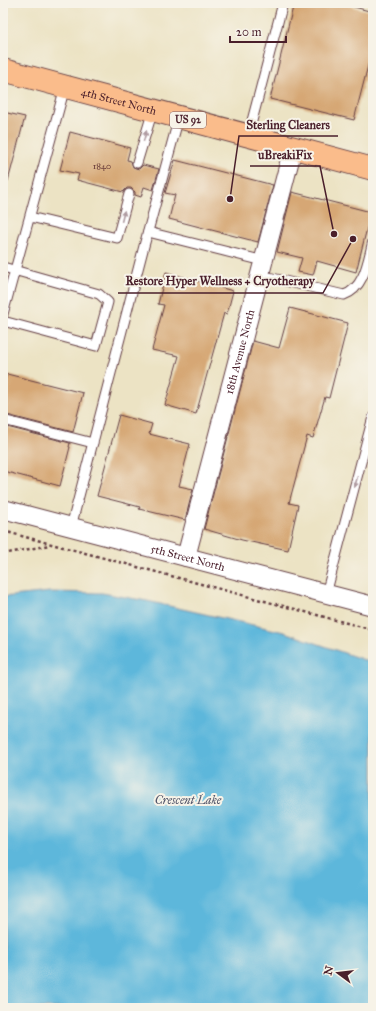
<svg xmlns="http://www.w3.org/2000/svg" width="376" height="1011" font-family="'IM FELL Great Primer',serif">
  <style>
    .water { fill: #5db7db; stroke: #546b83 }
    .building { fill: #d6a774 }
    .lines { fill: none; stroke-linecap: round; stroke-linejoin: round }
    .lane-casing { stroke: #623c42; stroke-width: 11 }
    .street-casing { stroke: #623c42; stroke-width: 20 }
    .primary-casing { stroke: #623c42; stroke-width: 24 }
    .path { stroke: #623c42; stroke-width: 2.5; stroke-dasharray: 3 3; stroke-linecap: butt }
    .lane { stroke: #fff; stroke-width: 9 }
    .street { stroke: #fff; stroke-width: 18 }
    .primary { stroke: #fabc8b; stroke-width: 22 }
    .oneway { fill: #ae9aa0 }
    .labels { text-anchor: middle; dominant-baseline: central; stroke-width: 4; stroke-linejoin: round; paint-order: stroke }
    .number-label { font-size: 9px; fill: #6d413d }
    .shield { fill: #f7f3e8; stroke: #7e5f64; stroke-width: 1 }
    .shield-label { font-size: 10px; font-weight: bold; fill: #4a1f2b }
    .street-label { font-size: 11px; fill: #4a1f2b; stroke: #f7f3e8 }
    .water-label { font-size: 12px; font-style: italic; fill: #515469; stroke: #f7f3e8 }
    .leader { fill: none; stroke: #4a1f2b; stroke-width: 1.5 }
    .callout-dot { fill: #4a1f2b; stroke: #f7f3e8; stroke-width: 1.5 }
    .callout-label { font-size: 12px; text-anchor: middle; font-weight: bold; fill: #4a1f2b; stroke: #f7f3e8; stroke-width: 4; stroke-linejoin: round; paint-order: stroke }
  </style>
  <rect width="100%" height="100%" fill="#f7f3e8"/>
  <filter id="ink" filterUnits="userSpaceOnUse"><feTurbulence type="fractalNoise" baseFrequency=".025" numOctaves="2"/><feDisplacementMap in="SourceGraphic" scale="8" xChannelSelector="R" yChannelSelector="G"/><feConvolveMatrix kernelMatrix="1 2 1 2 8 2 1 2 1" color-interpolation-filters="sRGB"/></filter>
  <filter id="wash" filterUnits="userSpaceOnUse"><feTurbulence type="fractalNoise" baseFrequency=".012" numOctaves="4" result="noise"/><feDisplacementMap in="SourceGraphic" scale="16" xChannelSelector="R" yChannelSelector="G"/><feGaussianBlur stdDeviation="0.9" result="paint"/><feColorMatrix in="noise" values="0 0 0 0 0 0 0 0 0 0 0 0 0 0 0 0 0 1.4 0 .05"/><feComposite in="paint" operator="in"/></filter>
  <g filter="url(#wash)">
    <rect width="100%" height="100%" fill="#ece3c4"/>
    <!-- water -->
    <polygon class="water" points="50,592 102,593 147,601 284,632 373,663 373,1008 3,1008 3,597"/>
    <g id="blocks">
      <!-- building -->
      <g class="building">
        <polygon points="294,3 339,3 373,12 373,46 354,120 270,99"/>
        <polygon points="3,112 25,117 8,181 3,180"/>
        <polygon points="70,132 130,148 127,160 131,161 133,167 139,169 143,165 159,169 153,190 144,187 141,197 135,195 135,192 131,188 127,188 123,192 77,180 79,174 60,170"/>
        <polygon points="175,160 273,185 258,242 169,219 175,195 165,193"/>
        <polygon points="292,192 371,212 356,272 317,261 313,275 298,272 302,258 277,252"/>
        <polygon points="166,272 233,291 227,314 224,313 196,414 165,405 179,356 152,350 164,305 158,304"/>
        <polygon points="290,308 348,323 329,398 325,397 313,438 307,436 289,503 298,505 288,550 242,540 204,529 253,341 279,348"/>
        <polygon points="7,374 83,393 73,432 3,414 3,387"/>
        <polygon points="119,415 152,424 149,434 190,444 179,486 193,489 185,520 139,509 140,507 97,496"/>
        <polygon points="3,426 70,443 69,447 70,447 60,486 3,471"/>
      </g>
    </g>
  </g>
  <g filter="url(#ink)">
    <use href="#blocks" fill-opacity="0" stroke="#623c42" stroke-width="1"/>
    <g class="lines">
      <defs>
        <g id="lane">
          <polyline points="248,136 283,3"/>
          <polyline points="137,163 153,110"/>
          <polyline points="30,217 117,238 129,194"/>
          <polyline points="148,232 264,261"/>
          <polyline points="3,267 99,294 108,302 96,346 3,321"/>
          <path d="M260 275 344 295C365 288 368 259 373 241"/>
          <polyline points="3,314 65,87"/>
          <polyline points="3,420 93,443"/>
          <polyline points="71,527 144,246 179,117"/>
          <polyline points="326,594 373,417"/>
        </g>
        <g id="street">
          <path id="s1" d="M3 509 373 606"/>
          <path id="s2" d="M186 557 293 148"/>
        </g>
        <g id="primary">
          <path id="s3" d="M3 70 373 169"/>
        </g>
      </defs>
      <!-- lane casing -->
      <use href="#lane" class="lane-casing"/>
      <!-- street casing -->
      <use href="#street" class="street-casing"/>
      <!-- primary casing -->
      <use href="#primary" class="primary-casing"/>
      <!-- path -->
      <g class="path">
        <polyline points="3,531 373,630"/>
        <polyline points="3,554 50,545"/>
      </g>
      <!-- lane -->
      <use href="#lane" class="lane"/>
      <!-- street -->
      <use href="#street" class="street"/>
      <!-- primary -->
      <use href="#primary" class="primary"/>
    </g>
    <!-- one-way arrows -->
    <defs><path id="oneway-solid" d="M-6-.8H1V-3.2L6.5 0L1 3.2V.8H-6Z"/></defs>
    <g class="oneway">
      <use href="#oneway-solid" transform="translate(145 136) rotate(-74)"/>
      <use href="#oneway-solid" transform="translate(123 216) rotate(-76)"/>
      <use href="#oneway-solid" transform="translate(356 482) rotate(105)"/>
    </g>
  </g>
  <g class="labels">
    <!-- number labels -->
    <g class="number-label">
      <text x="102" y="165">1840</text>
    </g>
    <!-- shield labels -->
    <rect class="shield" x="170" y="112" width="36" height="16" rx="3"/>
    <g class="shield-label">
      <text x="188" y="120">US 92</text>
    </g>
    <!-- street labels -->
    <g class="street-label">
      <text stroke="none"><textPath href="#s3" startOffset="120">4th Street North</textPath></text>
      <text stroke="none"><textPath href="#s2" startOffset="212">18th Avenue North</textPath></text>
      <text stroke="none"><textPath href="#s1" startOffset="191">5th Street North</textPath></text>
    </g>
    <!-- water labels -->
    <g class="water-label">
      <text x="188" y="800">Crescent Lake</text>
    </g>
  </g>
  <!-- callouts -->
  <path class="leader" d="M230 199L239 136H338M334 234L320 166H250M353 239L323 293H118"/>
  <g class="callout-dot">
    <circle cx="230" cy="199" r="4"/>
    <circle cx="334" cy="234" r="4"/>
    <circle cx="353" cy="239" r="4"/>
  </g>
  <g class="callout-label">
    <text x="288" y="129">Sterling Cleaners</text>
    <text x="285" y="159">uBreakiFix</text>
    <text x="220" y="285">Restore Hyper Wellness + Cryotherapy</text>
  </g>
  <!-- margin -->
  <rect width="376" height="1011" fill="none" stroke="#f7f3e8" stroke-width="16"/>
  <!-- north arrow -->
  <g transform="translate(338 973) rotate(285)" stroke="#f7f3e8" stroke-width="3" paint-order="stroke">
  <path d="M0-3L7 15L0 10L-7 15Z" fill="#4a1f2b"/>
  <text y="-6" font-size="11" font-weight="bold" text-anchor="middle" fill="#4a1f2b">N</text>
  </g>
  <!-- scale -->
  <path d="M230 36v6h56v-6" fill="none" stroke="#4a1f2b" stroke-width="2"/>
  <text x="236" y="36" font-size="12" fill="#4a1f2b" stroke="#f7f3e8" stroke-width="3" paint-order="stroke">20 m</text>
</svg>
